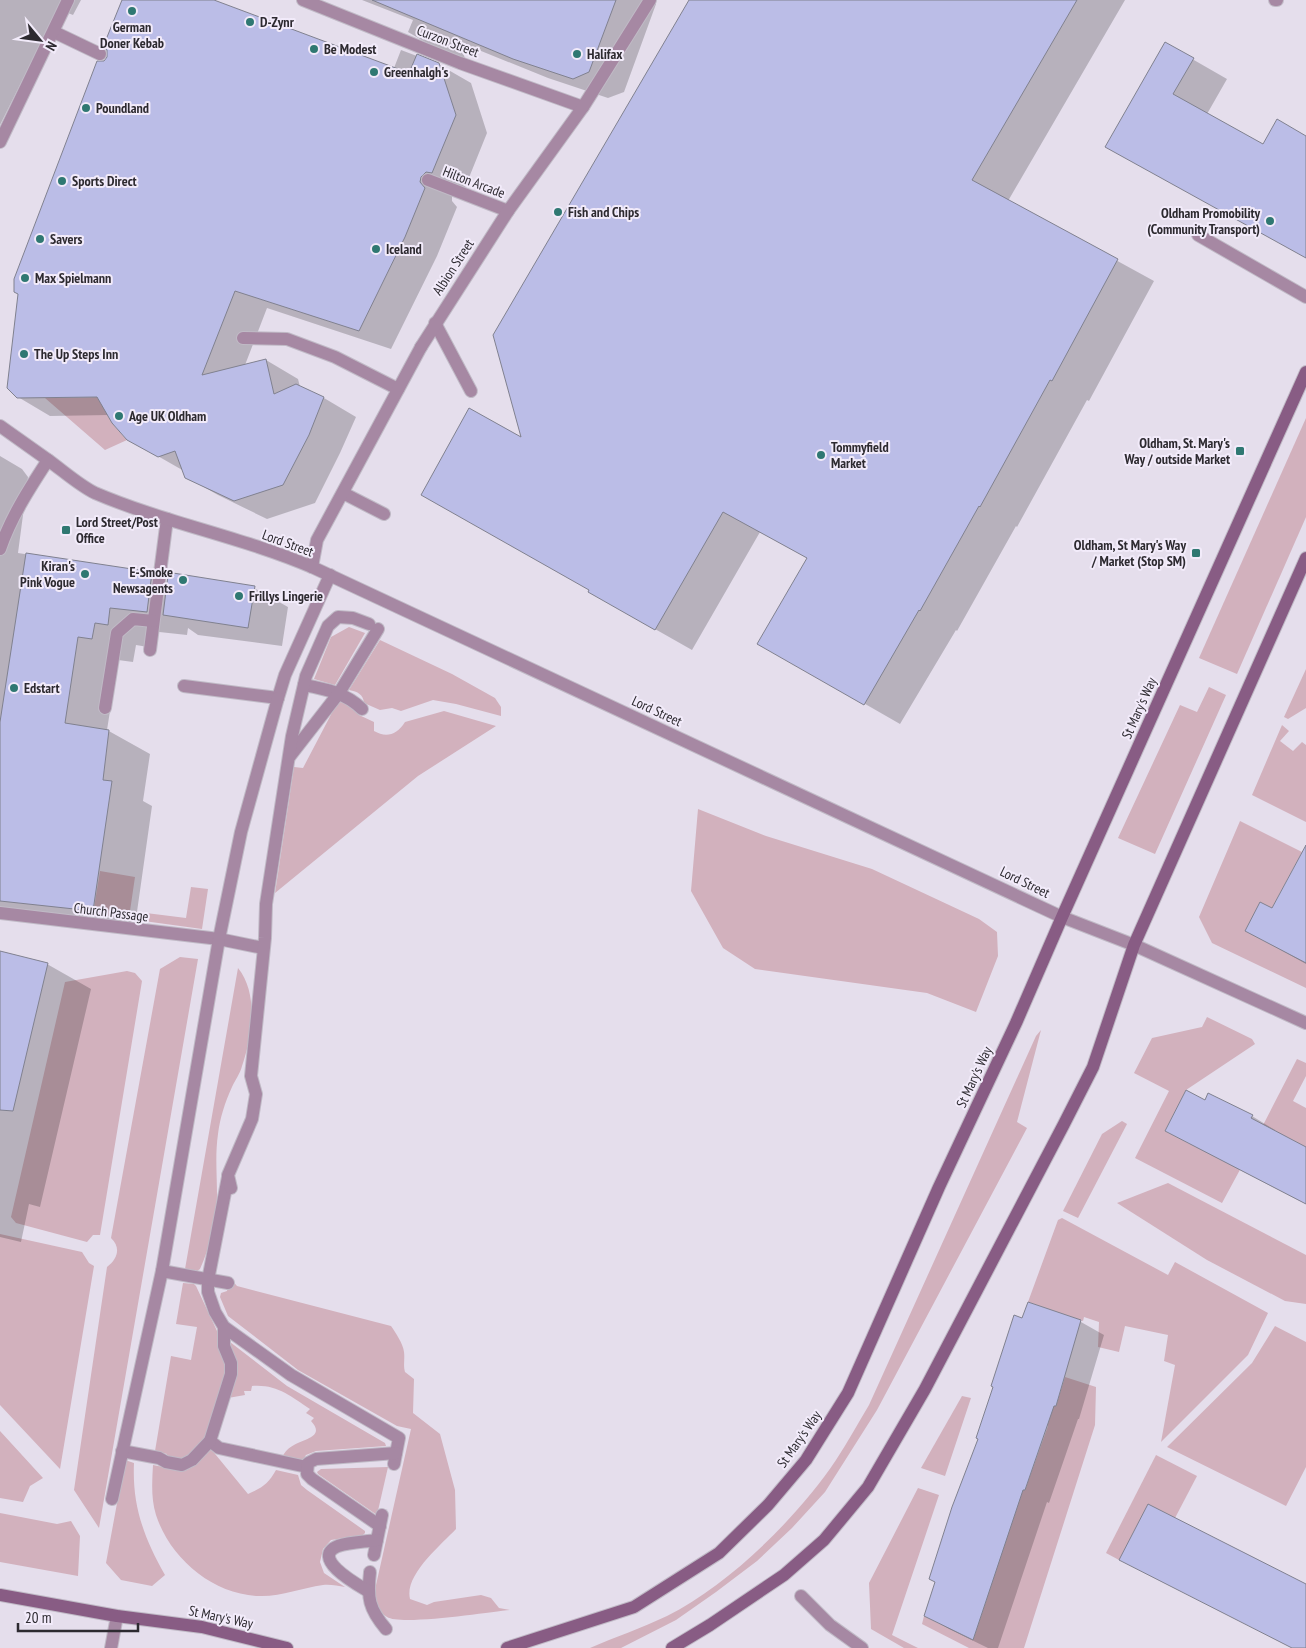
<svg xmlns="http://www.w3.org/2000/svg" width="1306" height="1648" font-family="'PT Sans Narrow',sans-serif">
  <style>
    .green { fill: #d2b1bd }
    .shadow { fill: #0003 }
    .building { fill: #bbbde7; stroke: #80818f }
    .lines { fill: none; stroke-linecap: round; stroke-linejoin: round }
    .service-casing { stroke: #c0bac6; stroke-width: 14 }
    .pedestrian-casing { stroke: #c0bac6; stroke-width: 14 }
    .minor-casing { stroke: #c0bac6; stroke-width: 14 }
    .secondary-casing { stroke: #c0bac6; stroke-width: 14 }
    .service { stroke: #a688a3; stroke-width: 12 }
    .pedestrian { stroke: #a688a3; stroke-width: 12 }
    .minor { stroke: #a688a3; stroke-width: 12 }
    .secondary { stroke: #885c84; stroke-width: 12 }
    .poi-dot { fill: #2f7872; stroke: #f2ebfa; stroke-width: 2 }
    .labels { text-anchor: middle; dominant-baseline: central; stroke-width: 4; stroke-linejoin: round; paint-order: stroke }
    .poi-label { font-size: 14px; font-weight: bold; fill: #2d2a30; stroke: #f2ebfa; text-anchor: start }
    .street-label { font-size: 14px; fill: #2d2a30; stroke: #f2ebfa }
  </style>
  <rect width="100%" height="100%" fill="#e5deec"/>
  <!-- green -->
  <g class="green">
    <path d="M102 397C105 417 114 426 127 440L105 450 45 398Z"/>
    <polygon points="1306,418 1306,517 1237,674 1199,658"/>
    <polygon points="349,627 365,633 335,685 314,679 331,637"/>
    <path d="M380 640 452 674 495 698 501 707V716L456 704 433 700 401 711 392 708 380 710 364 703C363 694 358 692 349 690Z"/>
    <polygon points="1306,669 1306,708 1288,719 1284,717"/>
    <polygon points="1209,687 1226,695 1155,854 1118,838 1180,705 1197,712"/>
    <path d="M340 702 348 703 359 715 374 722V731C386 738 397 735 405 722L444 711 496 726 418 776 275 893 294 767 303 768 336 705Z"/>
    <polygon points="1282,725 1289,731 1280,741 1293,751 1302,742 1306,745 1306,822 1252,795"/>
    <polygon points="698,809 766,836 872,869 979,919 997,932 998,956 976,1012 927,993 755,969 723,948 691,891"/>
    <polygon points="1240,821 1302,852 1272,908 1306,963 1306,988 1212,943 1199,917"/>
    <polygon points="100,871 135,877 130,911 186,918 191,887 208,889 202,929 93,914"/>
    <path d="M180 957 198 959 99 1528 74 1490 107 1267C118 1259 121 1247 111 1238L160 969Z"/>
    <path d="M238 968C259 994 252 1037 242 1066 240 1074 235 1080 232 1087 225 1102 220 1118 218 1134 215 1155 217 1174 217 1195 217 1219 210 1247 200 1269L197 1271 185 1269Z"/>
    <polygon points="127,971 135,973 142,981 100,1235 93,1235 87,1242 16,1223 11,1217 65,982"/>
    <polygon points="1207,1017 1252,1039 1255,1044 1186,1090 1165,1131 1229,1164 1242,1166 1222,1203 1135,1158 1169,1091 1134,1073 1152,1038 1202,1027"/>
    <path d="M1041 1030 1017 1122 1027 1128 877 1410 825 1492 792 1528 757 1561 716 1592 676 1620 621 1648H590C615 1637 642 1628 667 1616 730 1584 797 1518 836 1460 848 1442 858 1423 869 1405L1036 1036Z"/>
    <polygon points="1297,1059 1306,1063 1306,1076 1293,1101 1306,1108 1306,1154 1260,1131"/>
    <polygon points="1122,1121 1127,1124 1078,1218 1063,1211 1102,1134"/>
    <polygon points="1168,1183 1306,1255 1306,1304 1285,1301 1207,1260 1117,1203"/>
    <polygon points="1062,1218 1168,1275 1175,1262 1268,1313 1248,1355 1161,1442 1175,1365 1164,1361 1168,1335 1125,1326 1119,1352 1098,1347 1099,1322 1084,1317 1083,1321 1028,1302 1058,1220"/>
    <polygon points="0,1234 82,1252 89,1263 94,1266 60,1469 0,1405"/>
    <path d="M230 1278 237 1286 391 1326C396 1333 403 1344 404 1352 405 1359 403 1365 405 1372L414 1379 413 1413 440 1434 455 1490 456 1529C441 1545 404 1575 410 1599L427 1605 434 1602 481 1595 491 1598 499 1608 510 1610C489 1612 401 1626 387 1617 379 1612 376 1603 374 1594L411 1429 397 1426 298 1370 228 1316 220 1297 221 1293 227 1291Z"/>
    <polygon points="183,1283 194,1284 196,1286 224,1346 228,1370 207,1440 189,1459 166,1460 167,1454 155,1451 171,1356 191,1360 197,1327 176,1324"/>
    <polygon points="1275,1326 1306,1342 1306,1467 1286,1506 1167,1447 1252,1363"/>
    <path d="M230 1342 287 1386 385 1443 386 1446 316 1451 306 1455 302 1461 282 1457C285 1452 288 1448 294 1445 303 1439 326 1437 311 1421L314 1418 306 1413 310 1409C290 1396 277 1384 252 1386L251 1391H244L245 1395 228 1398Z"/>
    <polygon points="1065,1377 1096,1387 1095,1425 1024,1648 969,1648 922,1624 924,1616 973,1640 987,1598 970,1474 1025,1490 1048,1426 998,1388 1056,1406"/>
    <polygon points="962,1396 971,1398 945,1476 921,1468"/>
    <polygon points="0,1431 43,1478 30,1486 23,1502 0,1498"/>
    <path d="M211 1449 248 1494C262 1488 269 1483 276 1470L298 1475 301 1485 307 1490 365 1531V1533L363 1535 331 1540 323 1549 320 1562 324 1573 345 1587C338 1586 330 1584 323 1585 301 1588 281 1597 258 1596 212 1594 170 1558 156 1515 151 1499 152 1482 153 1465L178 1470Z"/>
    <polygon points="1156,1455 1197,1476 1175,1518 1119,1560 1106,1553"/>
    <path d="M125 1460 134 1463C132 1506 144 1538 165 1575L152 1586 121 1580 106 1563Z"/>
    <polygon points="388,1467 377,1515 318,1474 317,1472 321,1469"/>
    <polygon points="918,1488 939,1495 892,1635 918,1648 904,1648 871,1629 869,1583"/>
    <polygon points="0,1513 57,1524 71,1521 80,1536 78,1576 0,1562"/>
  </g>
  <!-- shadow -->
  <g class="shadow">
    <polygon points="0,0 81,0 73,15 58,9 0,125"/>
    <polygon points="123,0 210,0 394,68 401,50 438,64 471,83 487,133 464,190 452,195 452,201 457,207 437,256 391,349 267,308 245,365 266,360 298,379 300,387 324,398 356,417 340,453 315,503 267,519 218,495 186,477 184,471 128,439 109,415 50,416 18,397 105,62 109,57"/>
    <polygon points="362,0 652,0 656,4 624,92 608,98 548,78 459,42 466,61 442,52 408,32 413,20"/>
    <polygon points="691,0 1125,0 1008,201 1154,281 1089,401 1087,400 1017,527 1016,526 957,631 956,630 900,724 759,643 809,559 760,532 692,650 625,612 590,590 522,440"/>
    <polygon points="1166,44 1227,79 1207,114 1263,146 1306,137 1306,257 1141,166"/>
    <polygon points="0,456 22,469 28,477 18,553 151,573 168,583 254,588 288,607 282,646 198,635 188,628 187,635 150,631 148,647 136,645 133,662 118,660 107,730 150,754 143,801 152,806 134,933 0,919"/>
    <polygon points="1306,889 1306,964 1247,931 1273,910"/>
    <polygon points="0,952 47,964 91,989 40,1207 29,1204 21,1242 0,1237"/>
    <polygon points="1206,1102 1252,1116 1275,1130 1274,1132 1306,1148 1306,1204 1190,1144"/>
    <polygon points="1029,1304 1081,1322 1104,1335 1079,1419 1078,1419 1049,1503 1047,1502 998,1648 988,1648 949,1629 925,1615"/>
  </g>
  <!-- building -->
  <g class="building">
    <polygon points="122,0 214,0 409,73 417,54 439,63 456,115 432,173 426,172 421,177 420,182 425,188 405,237 359,331 235,291 202,375 266,359 274,394 296,384 324,397 309,435 283,485 234,501 185,478 175,451 158,457 127,440 112,423 97,397 17,398 7,388 18,294 14,292 14,279 97,61 104,61 107,57 107,50 103,47"/>
    <polygon points="372,0 616,0 589,72 573,79 513,59"/>
    <polygon points="689,0 1077,0 972,180 1118,259 1052,381 1050,380 980,507 979,506 920,611 919,610 864,705 757,644 807,558 723,512 655,630 588,592 589,590 421,495 469,408 521,437 493,335"/>
    <polygon points="1165,42 1194,58 1173,94 1263,144 1277,119 1306,136 1306,258 1105,147"/>
    <polygon points="26,553 152,572 147,612 110,608 108,625 95,623 92,639 78,637 65,723 109,730 103,780 112,781 93,911 0,901 0,722"/>
    <polygon points="173,573 255,586 248,628 163,615 168,575 173,575"/>
    <polygon points="1306,845 1306,963 1245,931 1260,902 1272,908"/>
    <polygon points="0,951 48,963 13,1111 0,1110"/>
    <polygon points="1186,1090 1205,1100 1208,1093 1253,1115 1251,1118 1306,1147 1306,1204 1165,1131"/>
    <polygon points="1028,1302 1081,1320 1056,1406 1054,1406 1025,1490 1023,1490 973,1640 924,1616 935,1582 929,1579 952,1507 978,1439 976,1438 993,1387 991,1386 1014,1315 1022,1318"/>
    <polygon points="1148,1504 1306,1584 1306,1648 1292,1648 1119,1560"/>
  </g>
  <g class="lines">
    <defs>
      <g id="service">
        <polyline points="1198,235 1306,297"/>
        <polyline points="243,338 287,339 335,357 398,389"/>
        <polyline points="343,493 384,514"/>
        <polyline points="312,567 317,540 421,347"/>
        <polyline points="150,650 167,519"/>
        <polyline points="184,686 278,698 285,675 330,575"/>
        <polyline points="105,708 117,633 133,619 153,621"/>
      </g>
      <g id="pedestrian">
        <polyline points="303,0 460,63 583,107"/>
        <polyline points="54,32 100,54"/>
        <polyline points="0,142 68,0"/>
        <polyline points="428,180 508,211"/>
        <polyline points="435,323 471,391"/>
        <polyline points="421,347 508,211 583,107 650,0"/>
        <polyline points="0,426 48,460"/>
        <path d="M304 685C326 689 346 693 362 709"/>
        <polyline points="290,756 339,693 378,629"/>
        <polyline points="0,913 219,939 263,948"/>
        <polyline points="228,1177 208,1280 208,1292 215,1312 224,1327 291,1375 399,1438 394,1464"/>
        <polyline points="231,1188 228,1175 252,1119 256,1094 251,1076 265,938 266,904 292,736 306,676 328,626 338,617 353,618 369,624"/>
        <polyline points="162,1271 228,1283"/>
        <polyline points="224,1327 224,1346 231,1363 231,1374 210,1441 219,1448 307,1467"/>
        <polyline points="122,1451 159,1458 166,1462 182,1465 192,1460 210,1441"/>
        <polyline points="112,1499 162,1271 219,939 241,832 278,698"/>
        <polyline points="380,1526 312,1479 307,1474 308,1463 316,1459 396,1453"/>
        <polyline points="374,1555 382,1515"/>
        <path d="M370 1572C367 1598 369 1609 386 1629"/>
        <path d="M368 1591C358 1585 309 1558 338 1546 350 1542 364 1542 377 1540"/>
        <polyline points="801,1596 830,1625 862,1648"/>
      </g>
      <g id="minor">
        <polyline points="1275,0 1277,0"/>
        <path d="M0 549C11 517 29 489 48 460 62 470 80 486 95 493 165 523 242 537 312 567L1062 917 1134 945 1306 1023"/>
        <polyline points="111,1648 117,1616"/>
      </g>
      <g id="secondary">
        <polyline points="0,1595 117,1616 202,1627 287,1648"/>
        <polyline points="507,1648 634,1607 719,1553 768,1505 806,1460 848,1393 939,1187 1016,1023 1062,917 1306,372"/>
        <polyline points="672,1648 710,1625 784,1575 824,1540 868,1487 925,1389 1064,1124 1093,1067 1134,945 1306,558"/>
      </g>
    </defs>
    <!-- service casing -->
    <use href="#service" class="service-casing"/>
    <!-- pedestrian casing -->
    <use href="#pedestrian" class="pedestrian-casing"/>
    <!-- minor casing -->
    <use href="#minor" class="minor-casing"/>
    <!-- secondary casing -->
    <use href="#secondary" class="secondary-casing"/>
    <!-- service -->
    <use href="#service" class="service"/>
    <!-- pedestrian -->
    <use href="#pedestrian" class="pedestrian"/>
    <!-- minor -->
    <use href="#minor" class="minor"/>
    <!-- secondary -->
    <use href="#secondary" class="secondary"/>
  </g>
  <!-- markers -->
  <g class="poi-dot">
    <circle cx="132" cy="11" r="5"/>
    <circle cx="250" cy="22" r="5"/>
    <circle cx="314" cy="49" r="5"/>
    <circle cx="577" cy="54" r="5"/>
    <circle cx="374" cy="72" r="5"/>
    <circle cx="86" cy="108" r="5"/>
    <circle cx="62" cy="181" r="5"/>
    <circle cx="558" cy="212" r="5"/>
    <circle cx="1270" cy="221" r="5"/>
    <circle cx="40" cy="239" r="5"/>
    <circle cx="376" cy="249" r="5"/>
    <circle cx="25" cy="278" r="5"/>
    <circle cx="24" cy="354" r="5"/>
    <circle cx="119" cy="416" r="5"/>
    <rect x="1235" y="446" width="10" height="10" rx="2.5"/>
    <circle cx="821" cy="455" r="5"/>
    <rect x="61" y="525" width="10" height="10" rx="2.5"/>
    <rect x="1191" y="548" width="10" height="10" rx="2.5"/>
    <circle cx="85" cy="574" r="5"/>
    <circle cx="183" cy="580" r="5"/>
    <circle cx="239" cy="596" r="5"/>
    <circle cx="14" cy="688" r="5"/>
  </g>
  <g class="labels">
    <!-- poi labels -->
    <g class="poi-label">
      <text x="260" y="22">D-Zynr</text>
      <text x="132" y="27" text-anchor="middle">German<tspan x="132" dy="16">Doner Kebab</tspan></text>
      <text x="324" y="49">Be Modest</text>
      <text x="587" y="54">Halifax</text>
      <text x="384" y="72">Greenhalgh's</text>
      <text x="96" y="108">Poundland</text>
      <text x="72" y="181">Sports Direct</text>
      <text x="568" y="212">Fish and Chips</text>
      <text x="1260" y="213" text-anchor="end">Oldham Promobility<tspan x="1260" dy="16">(Community Transport)</tspan></text>
      <text x="50" y="239">Savers</text>
      <text x="386" y="249">Iceland</text>
      <text x="35" y="278">Max Spielmann</text>
      <text x="34" y="354">The Up Steps Inn</text>
      <text x="129" y="416">Age UK Oldham</text>
      <text x="1230" y="443" text-anchor="end">Oldham, St. Mary's<tspan x="1230" dy="16">Way / outside Market</tspan></text>
      <text x="831" y="447">Tommyfield<tspan x="831" dy="16">Market</tspan></text>
      <text x="76" y="522">Lord Street/Post<tspan x="76" dy="16">Office</tspan></text>
      <text x="1186" y="545" text-anchor="end">Oldham, St Mary's Way<tspan x="1186" dy="16">/ Market (Stop SM)</tspan></text>
      <text x="75" y="566" text-anchor="end">Kiran's<tspan x="75" dy="16">Pink Vogue</tspan></text>
      <text x="173" y="572" text-anchor="end">E-Smoke<tspan x="173" dy="16">Newsagents</tspan></text>
      <text x="249" y="596">Frillys Lingerie</text>
      <text x="24" y="688">Edstart</text>
    </g>
    <!-- street labels -->
    <g class="street-label">
      <text transform="translate(448 41) rotate(21)">Curzon Street</text>
      <text transform="translate(474 182) rotate(21)">Hilton Arcade</text>
      <text transform="translate(453 267) rotate(-57)">Albion Street</text>
      <text transform="translate(288 543) rotate(20)">Lord Street</text>
      <text transform="translate(1139 708) rotate(-66)">St Mary's Way</text>
      <text transform="translate(657 711) rotate(25)">Lord Street</text>
      <text transform="translate(1025 882) rotate(26)">Lord Street</text>
      <text transform="translate(111 912) rotate(7)">Church Passage</text>
      <text transform="translate(974 1077) rotate(-65)">St Mary's Way</text>
      <text transform="translate(799 1439) rotate(-55)">St Mary's Way</text>
      <text transform="translate(221 1617) rotate(12)">St Mary's Way</text>
    </g>
  </g>
  <!-- north arrow -->
  <g transform="translate(40 40) rotate(119)" stroke="#f2ebfa" stroke-width="4" paint-order="stroke">
  <path d="M0-4L9 19L0 12L-9 19Z" fill="#2d2a30"/>
  <text y="-8" font-size="14" font-weight="bold" text-anchor="middle" fill="#2d2a30">N</text>
  </g>
  <!-- scale -->
  <path d="M18 1623v8h120v-8" fill="none" stroke="#2d2a30" stroke-width="2.5"/>
  <text x="25" y="1623" font-size="15" fill="#2d2a30" stroke="#f2ebfa" stroke-width="4" paint-order="stroke">20 m</text>
</svg>
